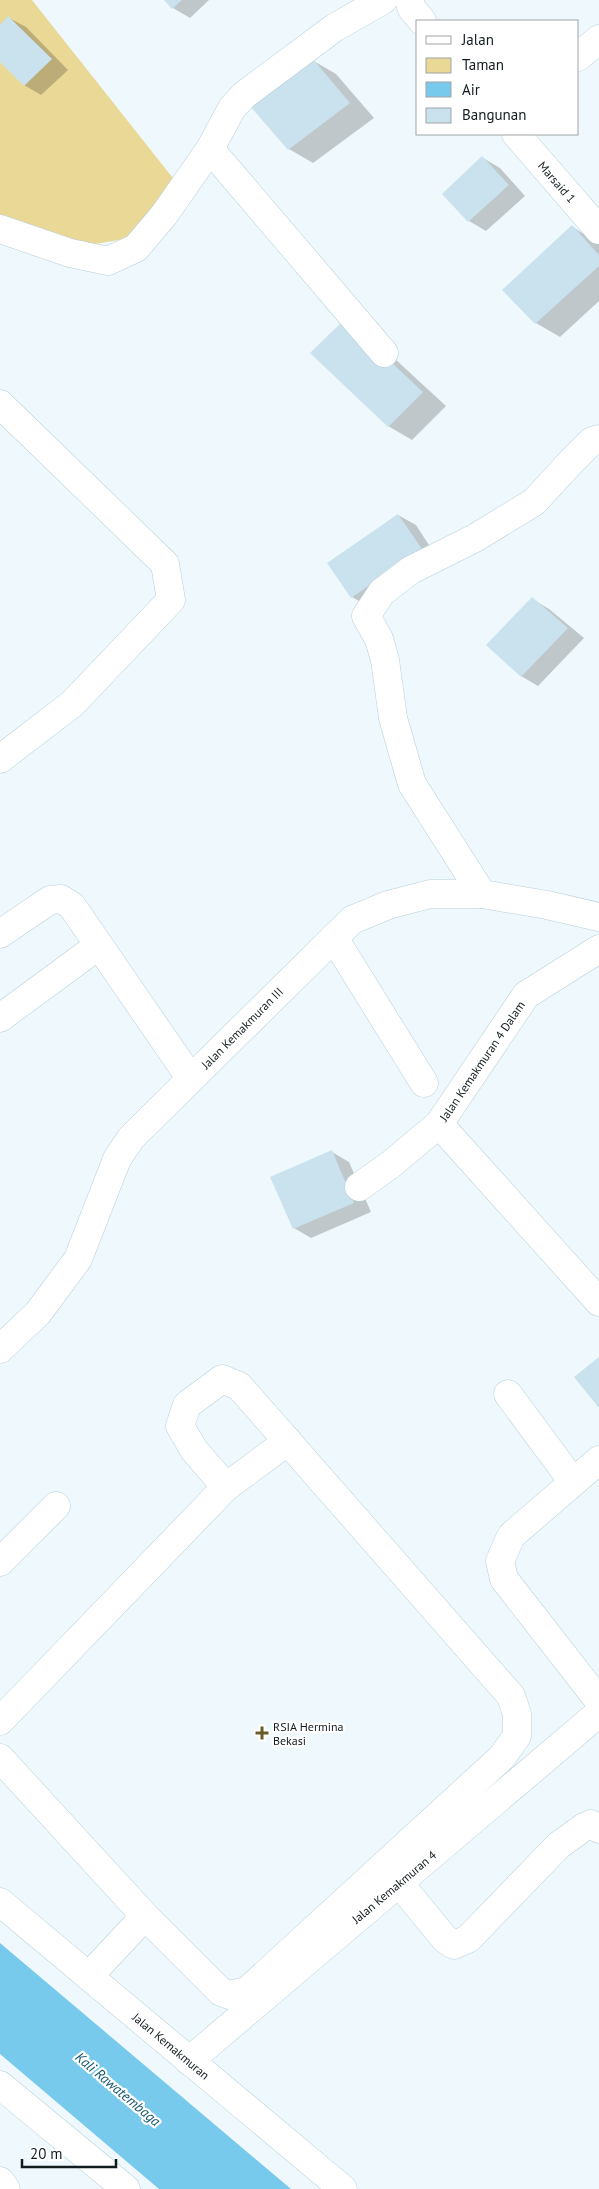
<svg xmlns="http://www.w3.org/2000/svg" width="599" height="2189" font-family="'PT Sans',sans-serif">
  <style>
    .green { fill: #ead896 }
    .water { fill: #77caeb }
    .shadow { fill: #0003 }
    .building { fill: #c9e2ed }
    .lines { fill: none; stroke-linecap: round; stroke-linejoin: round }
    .minor-casing { stroke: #b7cfda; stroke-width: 29 }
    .minor { stroke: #fff; stroke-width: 28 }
    .poi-dot { fill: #695c29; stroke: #fff; stroke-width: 2 }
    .labels { text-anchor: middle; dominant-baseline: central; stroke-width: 4.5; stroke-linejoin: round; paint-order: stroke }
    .street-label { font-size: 12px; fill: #121b1e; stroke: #fff }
    .poi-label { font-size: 12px; fill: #121b1e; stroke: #fff; text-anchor: start }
    .water-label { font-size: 14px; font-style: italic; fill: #10546b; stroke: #fff }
  </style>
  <rect width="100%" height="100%" fill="#eff9fd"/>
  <!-- green -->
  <polygon class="green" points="0,0 32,0 176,182 137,237 83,246 0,221"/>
  <!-- water -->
  <polygon class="water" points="0,1943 291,2189 159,2189 0,2054"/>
  <!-- shadow -->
  <g class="shadow">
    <polygon points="166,0 209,0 190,18 173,8"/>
    <polygon points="9,18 26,27 68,70 41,95 24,85 0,60 0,27"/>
    <polygon points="312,60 336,74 374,118 313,163 289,149"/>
    <polygon points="483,158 500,168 525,196 486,231 469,221"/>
    <polygon points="573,227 599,244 599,301 560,337 536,323 504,290"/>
    <polygon points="369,335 446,406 412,440 388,426"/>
    <polygon points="398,515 416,525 438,559 369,607 352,597"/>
    <polygon points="532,599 549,609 584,638 538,686 521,676"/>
    <polygon points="332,1152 349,1162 371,1212 311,1238 294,1228"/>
  </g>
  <!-- building -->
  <g class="building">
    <polygon points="164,0 182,0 172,9"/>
    <polygon points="8,16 52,59 24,86 0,62 0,25"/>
    <polygon points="312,58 350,103 288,150 249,105"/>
    <polygon points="482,156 509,185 468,222 442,194"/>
    <polygon points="572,225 599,255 599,266 535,324 502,290"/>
    <polygon points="345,319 423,392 388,427 310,353"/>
    <polygon points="398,514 422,549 351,598 327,563"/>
    <polygon points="532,597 568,628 521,677 486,645"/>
    <polygon points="332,1150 354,1203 293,1229 270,1177"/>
    <polygon points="599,1357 599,1408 574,1377"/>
  </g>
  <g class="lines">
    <defs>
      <g id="minor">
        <polyline points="409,0 412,9 422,21"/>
        <polyline points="578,57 599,39"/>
        <polyline points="516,134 599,230"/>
        <polyline points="210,149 384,353"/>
        <polyline points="0,229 70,253 108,261 136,248 164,215 210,149 232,108 244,95 334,28 383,0"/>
        <polyline points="0,404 165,564 171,600 72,704 0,759"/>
        <polyline points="482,894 412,784 393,718 385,660 379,639 366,616 382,592 411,570 475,538 534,502 570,463 592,441 599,439"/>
        <polyline points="0,934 50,900 61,899 72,906 191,1079"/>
        <polyline points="334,938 424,1083"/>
        <polyline points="599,949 526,995 439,1124 599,1302"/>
        <polyline points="0,1018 98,946"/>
        <polyline points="359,1187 390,1165 439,1124"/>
        <polyline points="0,1349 38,1313 78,1259 117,1159 131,1138 352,920 388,905 430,894 482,894 547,905 599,917"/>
        <polyline points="508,1394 573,1482"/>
        <polyline points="599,1460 511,1536 500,1561 504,1579 599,1701"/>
        <polyline points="0,1562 56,1506"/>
        <polyline points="0,1721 226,1487 288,1441"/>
        <polyline points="0,1758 145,1916 221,1992 229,1995 247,1991 502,1757 517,1736 517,1714 511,1696 239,1386 222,1379 187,1405 180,1426 194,1450 226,1487"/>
        <polyline points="399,1883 445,1939 454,1945 468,1939 559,1845 584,1827 591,1824 599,1829"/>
        <polyline points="0,1902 343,2189"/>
        <polyline points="89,1976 145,1916"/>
        <polyline points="189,2061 599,1713"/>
        <polyline points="0,2085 126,2189"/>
        <polyline points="0,2181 6,2189"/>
      </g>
    </defs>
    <!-- minor casing -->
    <use href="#minor" class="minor-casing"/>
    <!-- minor -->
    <use href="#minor" class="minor"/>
  </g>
  <!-- markers -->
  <path class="poi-dot" d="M259.5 1725.5h5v5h5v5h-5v5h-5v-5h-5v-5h5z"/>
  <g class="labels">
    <!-- street labels -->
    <g class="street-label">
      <text transform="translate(557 182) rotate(49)">Marsaid 1</text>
      <text transform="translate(242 1028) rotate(-45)">Jalan Kemakmuran III</text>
      <text transform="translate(482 1061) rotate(-56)">Jalan Kemakmuran 4 Dalam</text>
      <text transform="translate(394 1887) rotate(-40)">Jalan Kemakmuran 4</text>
      <text transform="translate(171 2046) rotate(40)">Jalan Kemakmuran</text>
    </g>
    <!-- poi labels -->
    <g class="poi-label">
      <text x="273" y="1726">RSIA Hermina<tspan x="273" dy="14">Bekasi</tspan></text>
    </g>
    <!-- water labels -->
    <g class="water-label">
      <text transform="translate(118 2089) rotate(40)">Kali Rawatembaga</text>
    </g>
  </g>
  <!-- legend -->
  <rect x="416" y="20" width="162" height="115" fill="#ffffff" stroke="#a0a4a5"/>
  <rect x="426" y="36" width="25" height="8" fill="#ffffff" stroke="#a0a4a5"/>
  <text x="462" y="45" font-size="15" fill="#121b1e">Jalan</text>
  <rect x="426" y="58" width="25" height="15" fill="#ead896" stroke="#a0a4a5"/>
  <text x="462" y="70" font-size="15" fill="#121b1e">Taman</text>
  <rect x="426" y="82" width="25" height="15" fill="#77caeb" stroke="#a0a4a5"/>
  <text x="462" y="95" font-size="15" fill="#121b1e">Air</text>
  <rect x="426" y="108" width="25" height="15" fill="#c9e2ed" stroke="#a0a4a5"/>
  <text x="462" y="120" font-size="15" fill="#121b1e">Bangunan</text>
  <!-- scale -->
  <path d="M22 2159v8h94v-8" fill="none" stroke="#121b1e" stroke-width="2.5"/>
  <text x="30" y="2159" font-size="15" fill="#121b1e" stroke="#ffffff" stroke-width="4" paint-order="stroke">20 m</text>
</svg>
